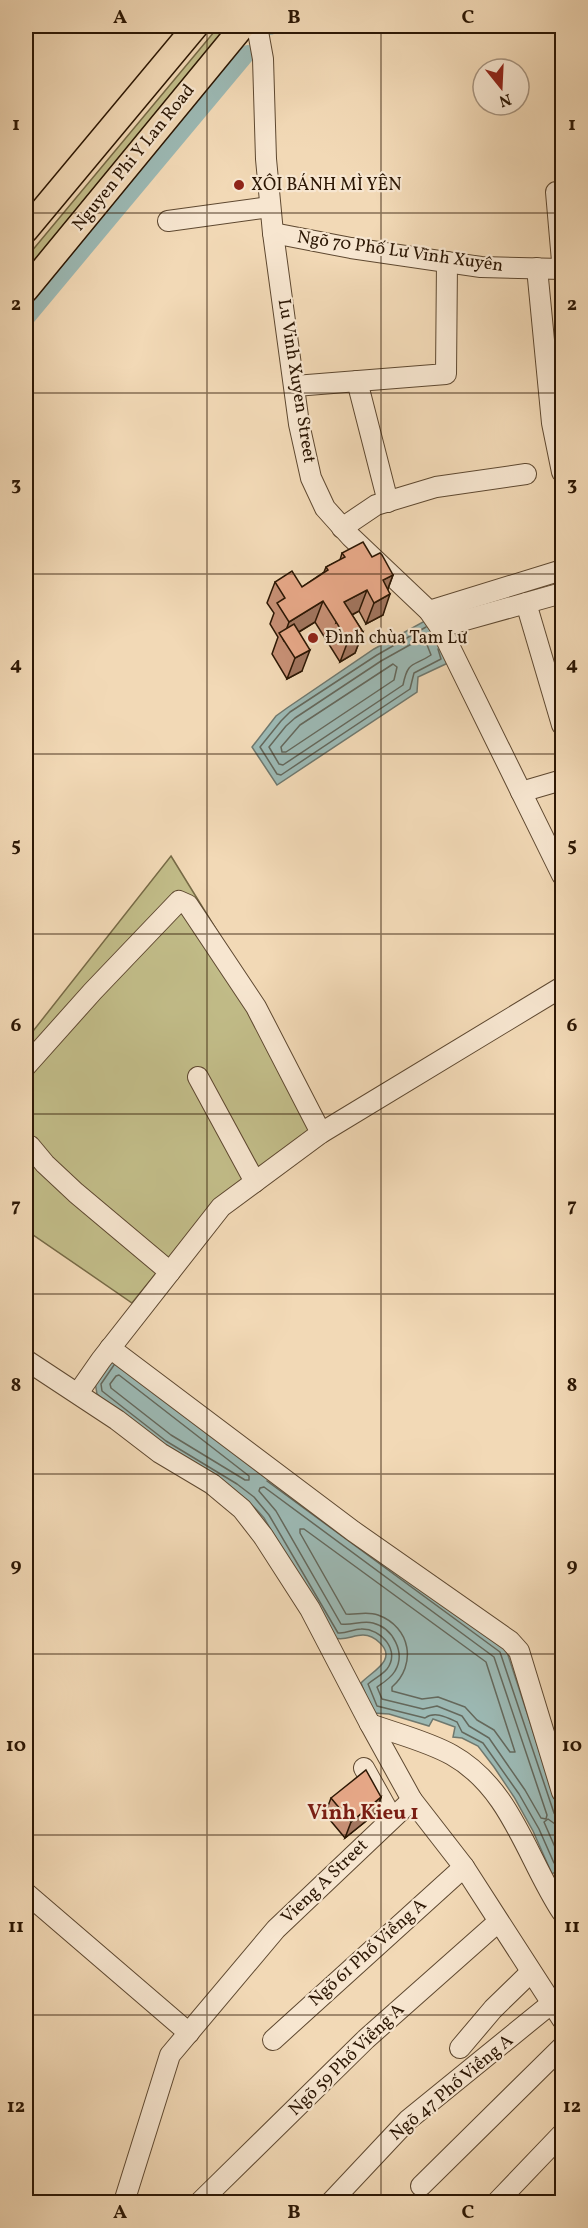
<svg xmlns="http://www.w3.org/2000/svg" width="588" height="2228" font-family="Vollkorn,serif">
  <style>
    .green { fill: #c2bd89; stroke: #776a46; stroke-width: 1.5 }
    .water { fill: #9cb9b4; stroke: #6f786e; stroke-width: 1.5 }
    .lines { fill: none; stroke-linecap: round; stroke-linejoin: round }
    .shore { stroke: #64685c; stroke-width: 1.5 }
    .canal { stroke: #9cb9b4; stroke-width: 16 }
    .minor-casing { stroke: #5e4830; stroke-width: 22 }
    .major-casing { stroke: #2c1704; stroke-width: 27 }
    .minor { stroke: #f7e6d0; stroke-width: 20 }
    .major { stroke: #f2d9b6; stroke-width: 24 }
    .wall { fill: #c79075; stroke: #2c1704; stroke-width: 1.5 }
    .shaded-wall { fill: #a2765f; stroke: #2c1704; stroke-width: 1.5 }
    .building { fill: #e7a888; stroke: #2c1704; stroke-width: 1.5 }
    .grid { fill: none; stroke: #2c1704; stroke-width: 1.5; stroke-opacity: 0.55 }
    .poi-dot { fill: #8f2418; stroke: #f7e6d0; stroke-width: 2 }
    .labels { text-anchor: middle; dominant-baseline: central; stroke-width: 4.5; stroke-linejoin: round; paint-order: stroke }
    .street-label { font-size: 18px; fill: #2c1704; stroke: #f7e6d0 }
    .poi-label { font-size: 18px; fill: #2c1704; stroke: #f7e6d0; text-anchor: start }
    .quarter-label { font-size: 21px; font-weight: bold; fill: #7a1f14; stroke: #f7e6d0 }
    .neatline { fill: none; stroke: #2c1704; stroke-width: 2 }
    .grid-label { font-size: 20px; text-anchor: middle; font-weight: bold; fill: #2c1704 }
  </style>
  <rect width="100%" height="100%" fill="#f2d9b6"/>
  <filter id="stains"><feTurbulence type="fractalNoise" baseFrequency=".00333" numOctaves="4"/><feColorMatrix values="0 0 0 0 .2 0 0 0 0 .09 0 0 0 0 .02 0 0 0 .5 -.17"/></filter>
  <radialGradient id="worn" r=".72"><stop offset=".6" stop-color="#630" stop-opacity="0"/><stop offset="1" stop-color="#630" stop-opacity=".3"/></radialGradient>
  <!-- green -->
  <g class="green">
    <polygon points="219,26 234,26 26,276 26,258"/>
    <polygon points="171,856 256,994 326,1121 195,1225 132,1303 26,1230 26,1040"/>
  </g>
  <!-- water -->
  <g class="water">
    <polygon points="432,617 450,662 418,677 417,692 277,785 252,747 276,716 287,708 374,649"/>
    <path d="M111 1359 506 1649 562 1820V1868L552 1874 533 1831 514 1797 494 1767 478 1746 462 1738 453 1737 455 1727 433 1719 429 1726 389 1714 373 1713 361 1683C371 1672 398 1660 380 1643 375 1638 370 1635 363 1635 353 1635 345 1641 335 1638L264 1518C236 1484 198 1470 163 1446 140 1430 117 1413 97 1394L95 1382Z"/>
  </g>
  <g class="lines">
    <!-- shore -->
    <g class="shore">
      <polyline points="426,627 377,655 290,712 281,721 260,747 277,774 281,775 410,689 414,673 441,659 438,649"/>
      <path d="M424 637 431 655C413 667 408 660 403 685L283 765 279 764 269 747 286 726 295 718 381 661Z"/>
      <polygon points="393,664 397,667 394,680 286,752 282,752 281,747 300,725"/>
      <path d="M114 1365 101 1384 102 1391 166 1441 237 1484 254 1497 269 1515 338 1633C346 1634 353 1629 361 1629 381 1628 401 1651 387 1669 382 1675 374 1679 368 1684L377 1706 425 1718C435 1711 446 1717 457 1722L462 1732 483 1743 519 1794 539 1829 554 1863H562"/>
      <polygon points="119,1375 249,1476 249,1480 245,1480 171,1435 111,1388 110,1384 116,1376"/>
      <polyline points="267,1481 500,1652 554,1813 557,1817 562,1818"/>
      <path d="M264 1487 494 1657 547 1815 546 1819 541 1818 525 1790 489 1738 469 1726 462 1716 437 1706 423 1709 382 1699 377 1687C383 1683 391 1678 395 1671 406 1653 393 1628 373 1623 362 1620 351 1626 341 1624L276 1511 259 1491 260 1488Z"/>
      <path d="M300 1529H304L486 1662 515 1752H510L494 1730 477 1720 465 1707 438 1697 422 1699 392 1691V1687C417 1665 411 1627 378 1615 367 1611 356 1615 346 1614L300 1533Z"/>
      <polyline points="562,1826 555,1824 548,1819 544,1822 558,1854 562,1856"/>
    </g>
    <!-- canal -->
    <g class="canal">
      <polyline points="270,27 271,26"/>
      <polyline points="26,319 248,53"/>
    </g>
    <defs>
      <g id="minor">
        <polyline points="257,26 263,59 266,159 273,233 299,424 311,478 325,508 351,537 429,611 440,627 562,875"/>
        <polyline points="562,192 556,192 562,261"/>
        <polyline points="168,221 270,207"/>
        <polyline points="273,233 351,248 481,267 562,269"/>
        <polyline points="537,268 552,423 562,472"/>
        <polyline points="357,381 388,502"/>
        <polyline points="295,386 446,374 447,262"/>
        <polyline points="342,528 376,505 436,487 526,474"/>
        <polyline points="526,603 562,725"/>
        <polyline points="429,611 562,570"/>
        <polyline points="440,627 562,593"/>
        <polyline points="521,792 562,780"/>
        <polyline points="26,1066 93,991 179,901 188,905 256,1007 321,1133"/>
        <polyline points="198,1077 255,1182"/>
        <polyline points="30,1146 45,1164 76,1193 170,1272"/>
        <polyline points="110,1348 353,1531 510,1641 519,1651 562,1792"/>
        <polyline points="26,1360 117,1420 160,1453 212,1484 242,1509 263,1536 310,1609 370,1724 412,1800"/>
        <polyline points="78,1393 101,1360 221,1207 321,1133 562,987"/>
        <path d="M370 1724C397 1734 427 1741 452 1755 511 1788 527 1859 562 1912"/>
        <polyline points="364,1768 392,1818"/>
        <polyline points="26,1893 189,2033"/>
        <polyline points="273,2040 464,1867"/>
        <polyline points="460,2048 493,2009 531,1972"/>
        <polyline points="421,2186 562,2047"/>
        <polyline points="124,2202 170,2055 276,1929 412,1800 464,1867 562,2019"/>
        <polyline points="200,2202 366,2039 498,1922"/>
        <polyline points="331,2202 408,2120 552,2003"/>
        <polyline points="497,2202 562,2134"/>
      </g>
      <g id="major">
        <polyline points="26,230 196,26"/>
        <polyline points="26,290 243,26"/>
      </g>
    </defs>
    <!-- minor casing -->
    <use href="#minor" class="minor-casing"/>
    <!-- major casing -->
    <use href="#major" class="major-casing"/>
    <!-- minor -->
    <use href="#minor" class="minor"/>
    <!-- major -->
    <use href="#major" class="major"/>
  </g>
  <!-- wall -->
  <g class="wall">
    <polygon points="342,553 372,557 393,575 388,589 383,615 366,624 359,611 352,615 363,632 355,653 340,662 315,622 299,632 302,671 287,679 272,654 278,637 270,624 274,613 267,603 275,582 302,587 324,572 326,567 340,560"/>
    <polygon points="381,1797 376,1813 345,1838 325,1814 331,1798"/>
  </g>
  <!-- shaded-wall -->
  <g class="shaded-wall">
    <polygon points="393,575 385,596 383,580"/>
    <polygon points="367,590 359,611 336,623 344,602"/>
    <polygon points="390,594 383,615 366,624 374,603"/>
    <polygon points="323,601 315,622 284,641 283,639 289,622"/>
    <polygon points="363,632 355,653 340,662 348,641"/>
    <polygon points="310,650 302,671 287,679 295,658"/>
    <polygon points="381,1797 376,1813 345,1838 351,1822"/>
  </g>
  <!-- building -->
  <g class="building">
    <polygon points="363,542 372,557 380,553 382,555 393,575 383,580 390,594 374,603 367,590 344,602 363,632 348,641 323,601 289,622 277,603 285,598 275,582 292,571 302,587 328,570 326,567 345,557 342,553"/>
    <polygon points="294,624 310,650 295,658 279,633"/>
    <polygon points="366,1770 381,1797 351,1822 331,1798"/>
  </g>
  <!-- grid -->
  <path class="grid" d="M207 26V2202M381 26V2202M26 213H562M26 393H562M26 574H562M26 754H562M26 934H562M26 1114H562M26 1294H562M26 1474H562M26 1654H562M26 1835H562M26 2015H562"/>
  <!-- markers -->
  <g class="poi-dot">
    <circle cx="239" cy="185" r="6"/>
    <circle cx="313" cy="638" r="6"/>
  </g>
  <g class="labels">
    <!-- street labels -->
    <g class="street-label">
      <text transform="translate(134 158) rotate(-51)">Nguyen Phi Y Lan Road</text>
      <text transform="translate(400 252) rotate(8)">Ngõ 70 Phố Lư Vĩnh Xuyên</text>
      <text transform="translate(296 381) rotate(81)">Lu Vinh Xuyen Street</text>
      <text transform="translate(325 1882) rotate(-44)">Vieng A Street</text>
      <text transform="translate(368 1953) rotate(-42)">Ngõ 61 Phố Viềng A</text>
      <text transform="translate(347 2060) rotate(-44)">Ngõ 59 Phố Viềng A</text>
      <text transform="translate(452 2088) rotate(-40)">Ngõ 47 Phố Viềng A</text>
    </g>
    <!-- poi labels -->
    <g class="poi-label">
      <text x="251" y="185">XÔI BÁNH MÌ YÊN</text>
      <text x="325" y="638">Đình chùa Tam Lư</text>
    </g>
    <!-- quarter labels -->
    <g class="quarter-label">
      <text x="363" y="1813">Vinh Kieu 1</text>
    </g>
  </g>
  <!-- margin -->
  <rect width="588" height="2228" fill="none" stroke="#f2d9b6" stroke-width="66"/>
  <!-- north arrow -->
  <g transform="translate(501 87) rotate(162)"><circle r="28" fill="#f7e6d0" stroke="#a6937e" stroke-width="1.5"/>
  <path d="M0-4.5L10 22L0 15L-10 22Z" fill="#8f2418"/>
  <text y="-9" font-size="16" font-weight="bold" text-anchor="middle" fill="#2c1704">N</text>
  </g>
  <rect x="33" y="33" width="522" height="2162" class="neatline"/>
  <g class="grid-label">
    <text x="120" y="23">A</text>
    <text x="294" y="23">B</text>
    <text x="468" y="23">C</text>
    <text x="16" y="130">1</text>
    <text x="572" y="130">1</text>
    <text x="16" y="310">2</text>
    <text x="572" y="310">2</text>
    <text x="16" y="490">3</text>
    <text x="572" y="490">3</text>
    <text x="16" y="670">4</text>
    <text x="572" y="670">4</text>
    <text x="16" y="851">5</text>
    <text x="572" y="851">5</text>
    <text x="16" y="1031">6</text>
    <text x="572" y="1031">6</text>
    <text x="16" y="1211">7</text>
    <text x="572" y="1211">7</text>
    <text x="16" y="1391">8</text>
    <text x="572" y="1391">8</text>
    <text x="16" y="1571">9</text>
    <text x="572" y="1571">9</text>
    <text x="16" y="1751">10</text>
    <text x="572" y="1751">10</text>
    <text x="16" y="1932">11</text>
    <text x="572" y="1932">11</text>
    <text x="16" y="2112">12</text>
    <text x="572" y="2112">12</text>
    <text x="120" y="2218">A</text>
    <text x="294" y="2218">B</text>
    <text x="468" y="2218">C</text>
  </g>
  <rect width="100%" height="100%" filter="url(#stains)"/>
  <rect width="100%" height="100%" fill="url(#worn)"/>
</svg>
